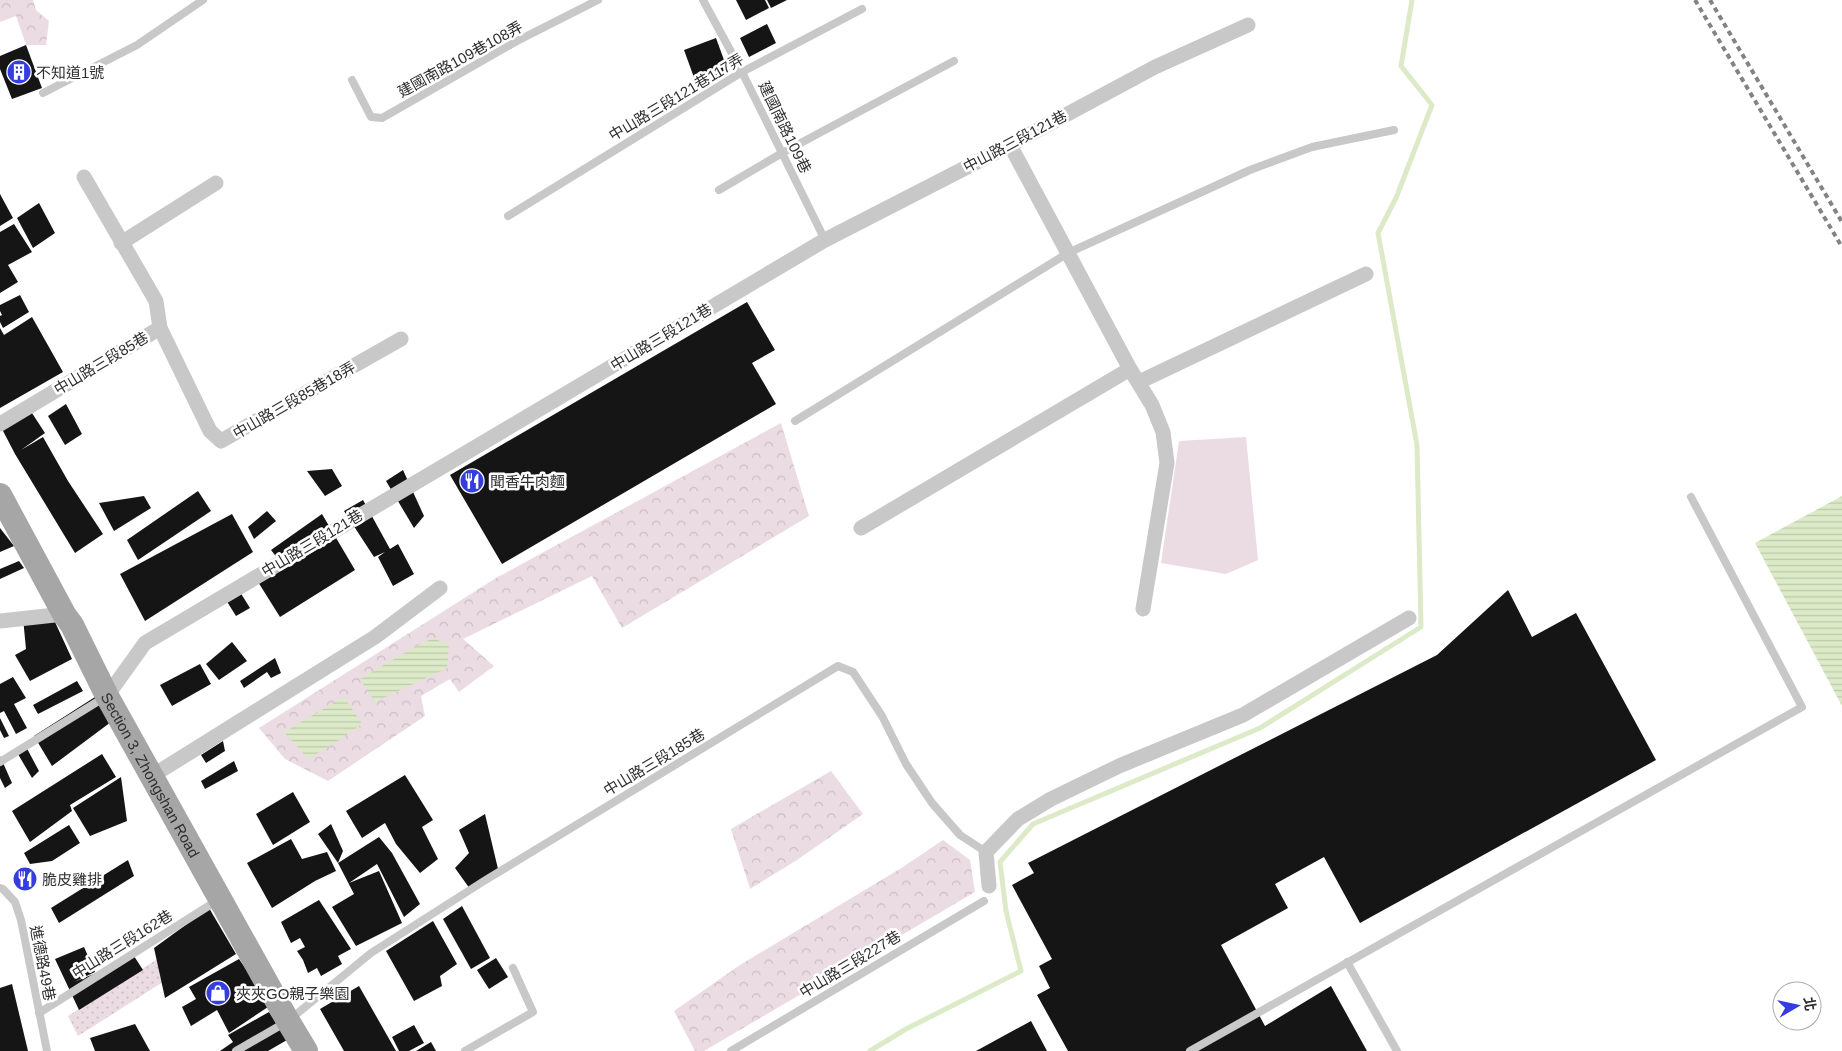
<svg xmlns="http://www.w3.org/2000/svg" width="1842" height="1051" font-family="Arial,'Noto Sans TC',sans-serif">
  <style>
    .grass { fill: url(#grass-dots) }
    .forest { fill: url(#forest-crowns) }
    .garden { fill: #ebdce3 }
    .water { fill: url(#water-rules) }
    .lines { fill: none; stroke-linecap: round; stroke-linejoin: round }
    .stream { stroke: #dceac8; stroke-width: 5 }
    .building { fill: #151515 }
    .service { stroke: #c8c8c8; stroke-width: 8 }
    .minor { stroke: #c8c8c8; stroke-width: 15 }
    .primary { stroke: #a6a6a6; stroke-width: 24 }
    .rail { stroke: #838383; stroke-width: 4; stroke-dasharray: 5 4; stroke-linecap: butt }
    .labels { text-anchor: middle; dominant-baseline: central; stroke-width: 5; stroke-linejoin: round; paint-order: stroke }
    .street-label { font-size: 15px; fill: #2e2e2e; stroke: #fff }
    .poi-label { font-size: 15px; fill: #2e2e2e; stroke: #fff; text-anchor: start }
  </style>
  <defs>
    <pattern id="grass-dots" width="8" height="8" patternUnits="userSpaceOnUse" patternTransform="scale(1.25)"><rect width="8" height="8" fill="#ebdce3"/><path d="M2 2h.1M6 6h.1" fill="none" stroke="#cabdc3" stroke-width="1.8" stroke-linecap="round"/></pattern>
    <pattern id="forest-crowns" width="20" height="18" patternUnits="userSpaceOnUse" patternTransform="scale(1.25)"><rect width="20" height="18" fill="#ebdce3"/><path d="M2 6a3 3 0 1 1 6 0M12 15a3 3 0 1 1 6 0" fill="none" stroke="#cabdc3"/></pattern>
    <pattern id="water-rules" width="6" height="5" patternUnits="userSpaceOnUse" patternTransform="scale(1.25)"><rect width="6" height="5" fill="#dceac8"/><path d="M0 2.5h6" fill="none" stroke="#bdc9ac"/></pattern>
  </defs>
  <rect width="100%" height="100%" fill="#fff"/>
  <!-- grass -->
  <polygon class="grass" points="211,925 223,944 78,1036 68,1016"/>
  <!-- forest -->
  <g class="forest">
    <polygon points="0,0 33,0 36,10 49,21 46,45 26,45 16,16 0,22"/>
    <polygon points="781,423 809,516 622,628 592,576 463,639 494,666 459,692 450,679 421,696 425,716 328,781 285,759 259,728 496,578"/>
    <polygon points="831,771 863,814 797,860 750,889 731,829"/>
    <polygon points="943,840 970,860 975,892 704,1051 695,1051 674,1011 740,965 903,867"/>
  </g>
  <!-- garden -->
  <polygon class="garden" points="1246,437 1258,560 1226,574 1161,563 1179,441"/>
  <!-- water -->
  <g class="water">
    <polygon points="1842,496 1842,706 1755,543"/>
    <polygon points="433,638 449,645 447,668 375,702 360,679 411,649"/>
    <polygon points="344,697 362,724 336,742 308,759 284,732"/>
  </g>
  <g class="lines">
    <!-- stream -->
    <polyline class="stream" points="870,1051 906,1029 1021,971 1006,911 1000,862 1033,824 1260,728 1421,627 1417,445 1378,233 1396,198 1432,105 1401,66 1412,0"/>
  </g>
  <!-- building -->
  <g class="building">
    <polygon points="736,0 765,0 769,8 746,20"/>
    <polygon points="767,0 787,0 771,8"/>
    <polygon points="767,24 776,43 749,57 740,38"/>
    <polygon points="716,38 728,71 696,83 684,50"/>
    <polygon points="26,45 42,88 12,99 0,69 0,56"/>
    <polygon points="0,194 13,218 0,226"/>
    <polygon points="39,203 55,233 33,248 17,218"/>
    <polygon points="14,224 32,252 8,265 18,282 0,293 0,232"/>
    <polygon points="20,295 29,312 3,328 0,322 0,316 2,315 0,311 0,305"/>
    <polygon points="747,302 775,350 752,363 776,404 502,564 450,475"/>
    <polygon points="32,317 63,372 0,408 0,328 4,335"/>
    <polygon points="66,404 82,434 65,445 48,416"/>
    <polygon points="30,410 45,433 21,450 43,437 68,481 103,534 75,553 15,454 2,429"/>
    <polygon points="332,469 342,486 325,496 307,471"/>
    <polygon points="403,470 424,516 414,528 386,481"/>
    <polygon points="198,491 211,511 138,560 127,540"/>
    <polygon points="144,496 151,508 114,531 99,503"/>
    <polygon points="363,500 390,549 398,544 414,574 393,586 378,557 385,552 374,557 344,511"/>
    <polygon points="267,511 276,521 254,539 248,527"/>
    <polygon points="232,514 253,552 145,621 120,574"/>
    <polygon points="322,514 355,570 280,617 253,574 278,559 271,550"/>
    <polygon points="0,528 14,546 0,552"/>
    <polygon points="19,561 24,568 0,579 0,569"/>
    <polygon points="235,584 250,608 236,616 221,592"/>
    <polygon points="1508,590 1532,637 1576,613 1656,760 1360,923 1324,857 1275,884 1288,908 1221,945 1265,1026 1331,986 1367,1051 1068,1051 1037,995 1050,988 1039,966 1052,959 1012,885 1034,873 1028,863 1437,655"/>
    <polygon points="23,618 55,622 72,659 30,681 15,655 26,649"/>
    <polygon points="232,642 247,661 219,680 206,664"/>
    <polygon points="275,658 281,673 271,678 267,672 244,688 240,681"/>
    <polygon points="200,664 211,684 172,706 160,685"/>
    <polygon points="13,677 26,698 14,704 27,728 16,734 4,711 0,713 0,684"/>
    <polygon points="77,681 83,691 38,714 33,705"/>
    <polygon points="95,697 111,722 52,766 34,736"/>
    <polygon points="0,718 9,736 4,738 0,730"/>
    <polygon points="223,741 225,751 206,763 201,755"/>
    <polygon points="24,743 39,771 32,778 15,749"/>
    <polygon points="102,754 116,777 70,805 72,811 30,842 12,811"/>
    <polygon points="0,756 12,783 5,788 0,778"/>
    <polygon points="234,761 238,771 205,789 201,781"/>
    <polygon points="405,775 433,820 422,827 438,859 420,873 396,844 385,823 362,838 346,811"/>
    <polygon points="121,777 127,821 90,836 73,808"/>
    <polygon points="293,792 310,822 273,845 256,814"/>
    <polygon points="485,814 498,869 470,889 455,868 469,853 459,830"/>
    <polygon points="331,824 343,851 338,863 318,834"/>
    <polygon points="69,825 80,843 52,861 30,864 24,853"/>
    <polygon points="379,837 392,853 420,904 404,917 377,864 349,883 379,871 402,923 356,946 332,907 354,894 338,863"/>
    <polygon points="291,839 302,859 327,852 336,871 315,881 272,908 247,863"/>
    <polygon points="128,860 134,876 59,923 51,908"/>
    <polygon points="319,900 351,949 338,956 342,964 321,976 317,968 308,973 303,960 297,951 305,947 300,938 291,943 281,922"/>
    <polygon points="462,906 490,958 471,969 443,919"/>
    <polygon points="209,908 236,954 165,998 154,948"/>
    <polygon points="433,921 457,964 440,976 442,986 414,1001 386,951"/>
    <polygon points="84,947 95,972 74,982 106,969 132,953 143,970 79,1010 55,959"/>
    <polygon points="496,958 508,977 489,989 477,970"/>
    <polygon points="239,959 257,985 268,1007 229,1033 217,1010 191,1026 182,1007 196,999 189,987"/>
    <polygon points="12,984 28,1051 0,1051 0,988"/>
    <polygon points="359,986 392,1044 396,1051 344,1051 320,1009"/>
    <polygon points="269,1012 287,1040 268,1051 220,1051 233,1042 228,1035"/>
    <polygon points="1031,1021 1047,1051 976,1051"/>
    <polygon points="135,1024 150,1051 95,1051 90,1038"/>
    <polygon points="414,1025 424,1043 409,1051 399,1051 392,1037"/>
    <polygon points="431,1042 436,1051 416,1051"/>
  </g>
  <g class="lines">
    <!-- service -->
    <g class="service">
      <polyline points="703,0 742,72 825,240"/>
      <polyline points="352,80 371,117 382,118 517,41 598,0"/>
      <polyline points="43,93 137,45 203,0"/>
      <polyline points="719,190 782,153 954,61"/>
      <polyline points="508,216 742,72 862,9"/>
      <polyline points="795,421 1068,253 1250,170 1312,147 1394,130"/>
      <polyline points="0,762 105,697"/>
      <polyline points="0,888 3,889 15,902 21,920 47,1051"/>
      <polyline points="1347,962 1397,1051"/>
      <polyline points="39,1013 218,900"/>
      <polyline points="236,1051 288,1021 371,953 484,881 838,666 853,672 882,716 906,764 932,803 960,835 986,852"/>
      <polyline points="465,1051 533,1012 513,968"/>
      <polyline points="731,1051 984,901"/>
      <polyline points="1190,1051 1802,707 1691,497"/>
    </g>
    <!-- minor -->
    <g class="minor">
      <polyline points="1010,145 1130,369 1152,405 1163,432 1167,463 1143,609"/>
      <polyline points="84,177 156,301 160,328 210,431 221,441 401,339"/>
      <polyline points="121,243 216,183"/>
      <polyline points="1139,382 1366,274"/>
      <polyline points="0,424 160,328"/>
      <polyline points="861,528 1130,369"/>
      <polyline points="0,621 64,614"/>
      <polyline points="107,696 145,643 825,240 1010,145 1155,67 1248,25"/>
      <polyline points="152,776 375,637 440,588"/>
      <polyline points="989,886 986,852 1018,819 1051,799 1119,766 1243,715 1409,618"/>
    </g>
    <!-- primary -->
    <path class="primary" id="s1" d="M0 495 64 614 72 625 107 696 288 1021 306 1051"/>
    <!-- rail -->
    <g class="rail">
      <polyline points="1695,0 1842,247"/>
      <polyline points="1710,0 1842,222"/>
    </g>
  </g>
  <!-- icons -->
  <defs>
    <symbol id="building-disc" viewBox="-11 -11 22 22"><circle r="9.5" fill="#353ddf" stroke="#fff"/><path d="M-4-6H4V6H1V3H-1V6H-4ZM-2.5-4.3h1.7v1.8h-1.7ZM.8-4.3h1.7v1.8H.8ZM-2.5-1h1.7V.8h-1.7ZM.8-1h1.7V.8H.8Z" fill="#fff"/></symbol>
    <symbol id="restaurant-disc" viewBox="-11 -11 22 22"><circle r="9.5" fill="#353ddf" stroke="#fff"/><path d="M-5-6h1v4h1v-4h1v4h1v-4h1v5L-1.5 .5V6h-2V.5L-5-1ZM5-6V6H3V1.5H1.5Q1.5-4 5-6Z" fill="#fff"/></symbol>
    <symbol id="shop-disc" viewBox="-11 -11 22 22"><circle r="9.5" fill="#353ddf" stroke="#fff"/><path d="M-5-2.5h2.3a2.7 3.5 0 0 1 5.4 0H5L5.5 6h-11ZM-1.5-2.5h3a1.5 2.3 0 0 0-3 0Z" fill="#fff"/></symbol>
  </defs>
  <g fill-rule="evenodd">
    <use href="#building-disc" x="5" y="58" width="28" height="28"/>
    <use href="#restaurant-disc" x="458" y="467" width="28" height="28"/>
    <use href="#restaurant-disc" x="11" y="865" width="28" height="28"/>
    <use href="#shop-disc" x="204" y="979" width="28" height="28"/>
  </g>
  <g class="labels">
    <!-- street labels -->
    <g class="street-label">
      <text transform="translate(460 59) rotate(-29)">建國南路109巷108弄</text>
      <text transform="translate(676 97) rotate(-31)">中山路三段121巷117弄</text>
      <text transform="translate(785 127) rotate(64)">建國南路109巷</text>
      <text transform="translate(1015 141) rotate(-28)">中山路三段121巷</text>
      <text transform="translate(661 337) rotate(-31)">中山路三段121巷</text>
      <text transform="translate(101 363) rotate(-31)">中山路三段85巷</text>
      <text transform="translate(294 400) rotate(-30)">中山路三段85巷18弄</text>
      <text transform="translate(312 543) rotate(-31)">中山路三段121巷</text>
      <text transform="translate(654 762) rotate(-31)">中山路三段185巷</text>
      <text stroke="none"><textPath href="#s1" startOffset="318">Section 3, Zhongshan Road</textPath></text>
      <text transform="translate(122 944) rotate(-32)">中山路三段162巷</text>
      <text transform="translate(43 963) rotate(79)">進德路49巷</text>
      <text transform="translate(850 964) rotate(-31)">中山路三段227巷</text>
    </g>
    <!-- poi labels -->
    <g class="poi-label">
      <text x="36" y="72">不知道1號</text>
      <text x="490" y="481">聞香牛肉麵</text>
      <text x="42" y="879">脆皮雞排</text>
      <text x="236" y="993">夾夾GO親子樂園</text>
    </g>
  </g>
  <!-- north arrow -->
  <g transform="translate(1797 1006) rotate(81)"><circle r="24" fill="#ffffff" stroke="#ababab"/>
  <path d="M0-4L9 19L0 12L-9 19Z" fill="#353ddf"/>
  <text y="-8" font-size="14" font-weight="bold" text-anchor="middle" fill="#2e2e2e">北</text>
  </g>
</svg>
